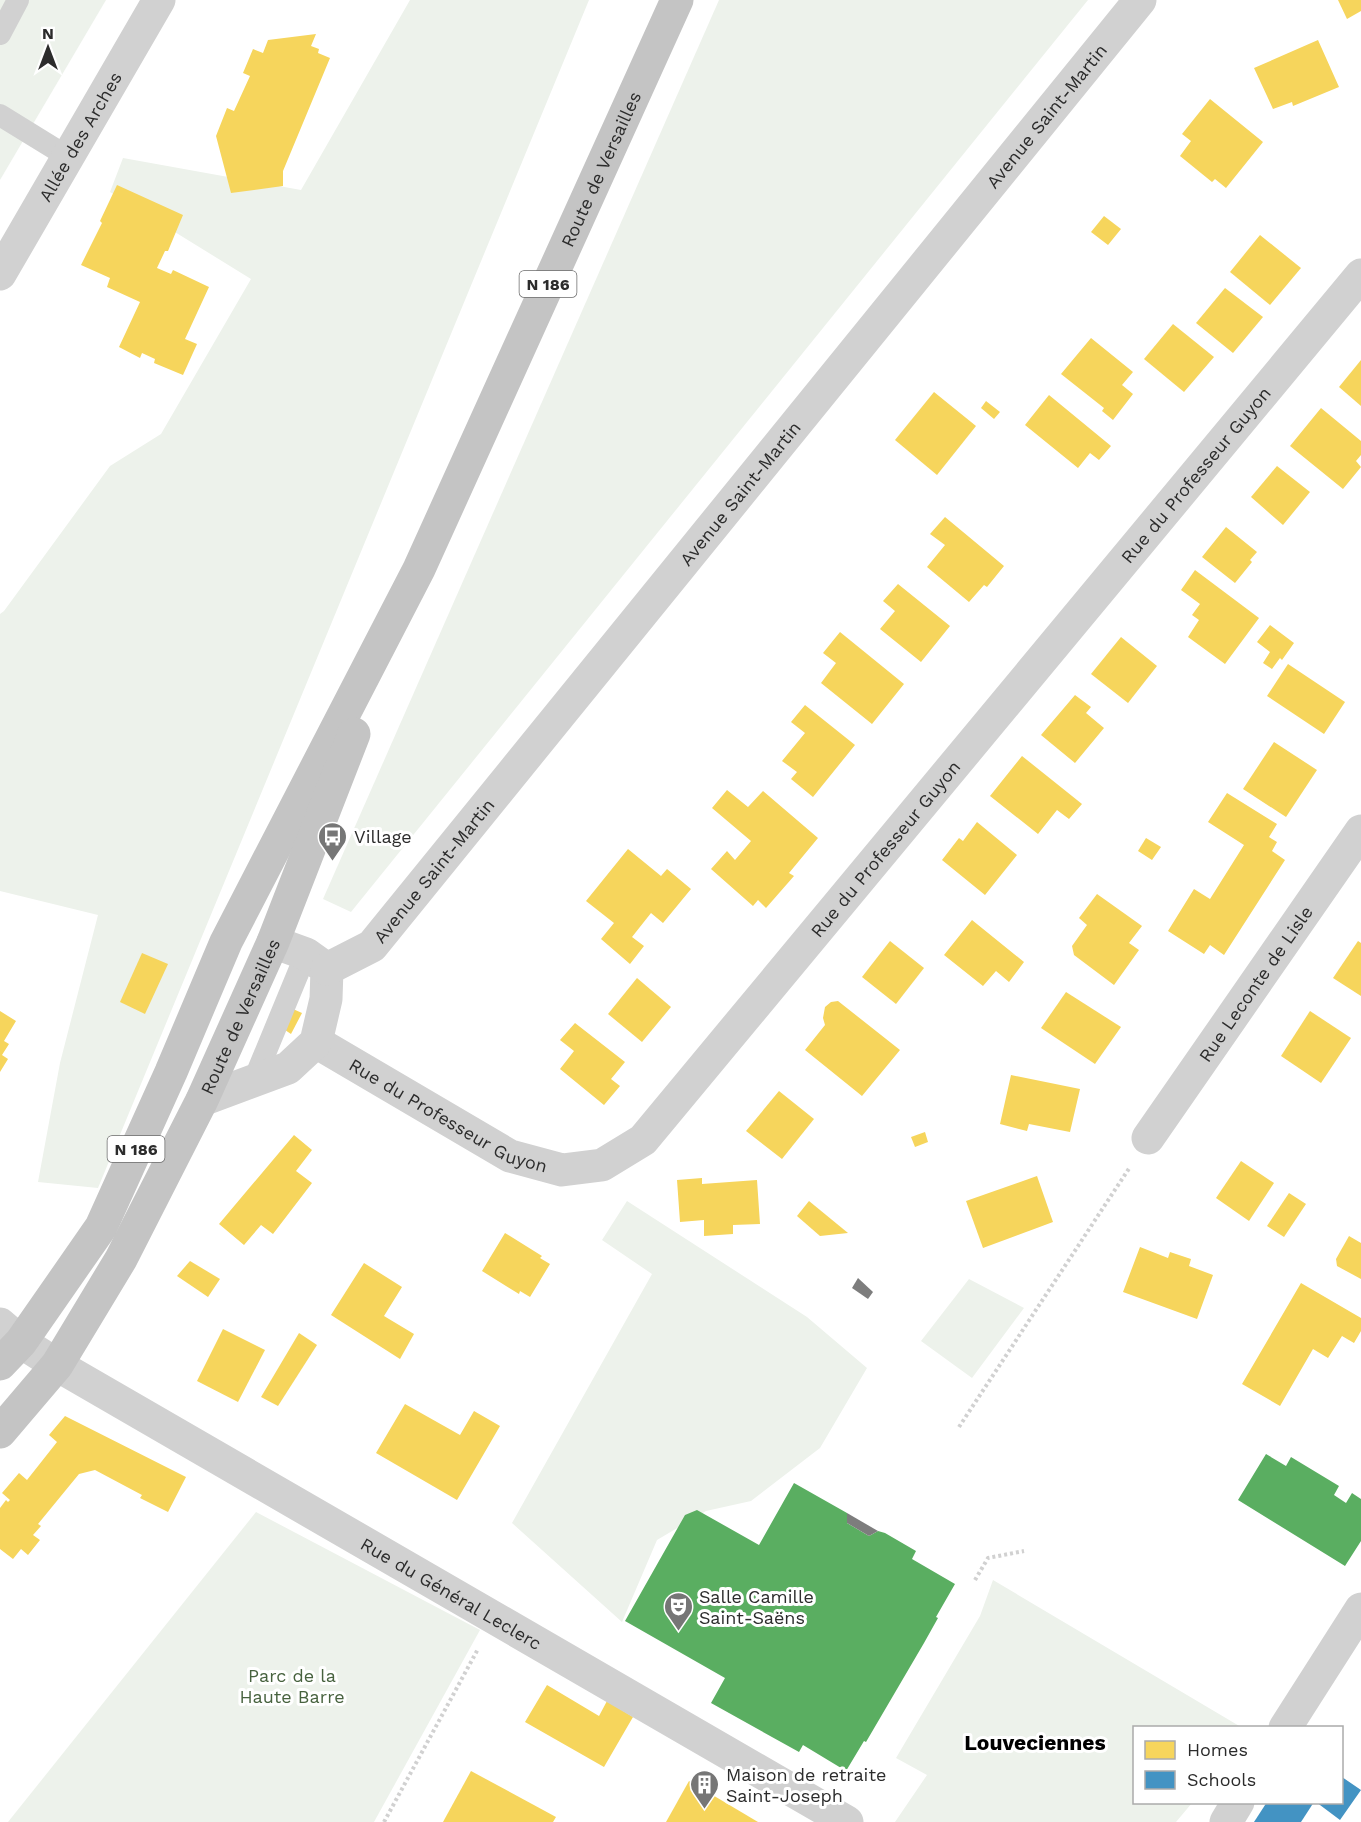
<svg xmlns="http://www.w3.org/2000/svg" width="1361" height="1822" font-family="'Work Sans',sans-serif">
  <style>
    .green { fill: #edf2eb }
    .homes { fill: #f6d55c }
    .schools { fill: #4393c3 }
    .public { fill: #5aae61 }
    .building { fill: #7d7d7d }
    .lines { fill: none; stroke-linecap: round; stroke-linejoin: round }
    .path { stroke: #d1d1d1; stroke-width: 4; stroke-dasharray: 3 3; stroke-linecap: butt }
    .service { stroke: #d1d1d1; stroke-width: 22 }
    .minor { stroke: #d1d1d1; stroke-width: 33 }
    .tertiary { stroke: #d1d1d1; stroke-width: 33 }
    .primary { stroke: #c4c4c4; stroke-width: 33 }
    .labels { text-anchor: middle; dominant-baseline: central; stroke-width: 6; stroke-linejoin: round; paint-order: stroke }
    .shield { fill: #fff; stroke: #6b6b6b; stroke-width: 1.5 }
    .shield-label { font-size: 16px; font-weight: bold; fill: #2c2c2c }
    .street-label { font-size: 18px; fill: #2c2c2c; stroke: #fff }
    .poi-label { font-size: 18px; fill: #2c2c2c; stroke: #fff; text-anchor: start }
    .park-label { font-size: 18px; fill: #47623e; stroke: #fff }
    .quarter-label { font-size: 21px; font-weight: bold; fill: #000; stroke: #fff }
  </style>
  <rect width="100%" height="100%" fill="#fff"/>
  <!-- green -->
  <g class="green">
    <polygon points="0,0 106,0 0,180"/>
    <polygon points="410,0 589,0 98,1188 38,1182 60,1063 98,915 0,891 0,614 4,611 110,466 161,434 251,279 110,192 123,158 301,190"/>
    <polygon points="719,0 1088,0 351,912 323,899"/>
    <polygon points="627,1201 807,1317 867,1368 820,1448 751,1501 706,1511 657,1540 622,1622 512,1523 652,1274 602,1240"/>
    <polygon points="969,1279 1024,1308 972,1378 921,1341"/>
    <polygon points="256,1512 480,1630 374,1822 8,1822"/>
    <polygon points="993,1580 1241,1727 1134,1728 1134,1802 1192,1803 1176,1822 895,1822 927,1775 896,1758 980,1616"/>
  </g>
  <!-- homes -->
  <g class="homes">
    <polygon points="1338,0 1361,0 1361,11 1347,19"/>
    <polygon points="316,34 311,46 319,49 318,53 330,58 283,171 283,186 231,193 216,136 227,108 234,111 250,76 243,73 253,49 263,53 268,40"/>
    <polygon points="1318,40 1339,87 1293,106 1292,102 1273,109 1254,68"/>
    <polygon points="1210,99 1263,142 1226,188 1215,179 1212,182 1180,156 1191,141 1182,134"/>
    <polygon points="117,185 183,215 168,251 165,251 157,268 171,274 173,270 209,287 185,339 197,344 183,375 154,363 155,359 142,353 140,358 119,347 140,302 107,287 110,278 81,265 102,223 100,221"/>
    <polygon points="1104,216 1121,229 1108,245 1091,232"/>
    <polygon points="1260,235 1301,268 1270,305 1230,272"/>
    <polygon points="1225,288 1263,317 1233,353 1196,323"/>
    <polygon points="1173,324 1214,357 1184,392 1144,359"/>
    <polygon points="1091,338 1133,372 1122,385 1133,394 1113,420 1102,411 1104,408 1061,374"/>
    <polygon points="1361,360 1361,406 1339,387"/>
    <polygon points="934,392 976,426 937,475 895,440"/>
    <polygon points="1049,395 1111,446 1099,460 1090,453 1078,468 1025,425"/>
    <polygon points="986,401 1000,412 994,419 981,408"/>
    <polygon points="1321,408 1361,441 1361,455 1356,461 1361,467 1343,489 1290,446"/>
    <polygon points="1277,466 1310,492 1283,525 1251,497"/>
    <polygon points="945,517 1004,566 987,587 984,585 969,602 927,567 945,545 930,534"/>
    <polygon points="1226,527 1257,552 1250,560 1252,562 1235,583 1202,557"/>
    <polygon points="1195,570 1259,618 1225,664 1188,637 1199,620 1192,615 1200,604 1181,590"/>
    <polygon points="898,584 950,626 921,662 880,629 895,611 883,601"/>
    <polygon points="1270,625 1294,643 1282,660 1280,658 1272,669 1263,663 1270,652 1257,642"/>
    <polygon points="840,632 904,684 872,724 821,683 836,663 823,653"/>
    <polygon points="1121,637 1157,666 1128,703 1091,674"/>
    <polygon points="1288,664 1345,702 1324,734 1267,696"/>
    <polygon points="1075,695 1091,707 1086,713 1104,728 1075,763 1041,735"/>
    <polygon points="805,705 855,745 813,797 791,779 797,772 782,761 805,733 791,722"/>
    <polygon points="1274,742 1317,770 1286,817 1243,789"/>
    <polygon points="1022,756 1082,804 1069,819 1057,810 1038,834 990,796"/>
    <polygon points="727,790 748,807 763,791 818,838 789,873 794,876 766,908 758,900 753,906 711,869 727,851 735,860 751,841 712,808"/>
    <polygon points="1227,793 1277,824 1269,837 1277,842 1272,851 1285,860 1224,955 1210,945 1204,954 1168,931 1194,889 1210,899 1244,845 1208,822"/>
    <polygon points="977,822 1017,855 985,895 942,860 959,838 963,841"/>
    <polygon points="1146,838 1161,847 1152,860 1138,851"/>
    <polygon points="628,849 661,876 667,869 691,889 663,923 651,913 632,937 644,946 630,964 601,939 614,923 586,901"/>
    <polygon points="1097,894 1142,926 1129,943 1139,950 1114,985 1074,955 1072,946 1087,925 1079,918"/>
    <polygon points="972,920 1024,962 1009,982 996,971 983,986 944,955"/>
    <polygon points="890,941 924,968 896,1004 862,977"/>
    <polygon points="1358,941 1361,943 1361,996 1333,978"/>
    <polygon points="142,953 168,964 145,1014 120,1002"/>
    <polygon points="637,978 671,1007 642,1042 608,1014"/>
    <polygon points="1066,992 1121,1027 1095,1064 1041,1028"/>
    <polygon points="838,1001 900,1050 862,1096 805,1050 825,1025 823,1018 825,1007 831,1002"/>
    <polygon points="293,1009 302,1013 291,1034 285,1030"/>
    <polygon points="0,1011 16,1021 4,1041 9,1044 2,1055 8,1059 0,1072"/>
    <polygon points="1310,1011 1351,1038 1321,1083 1281,1056"/>
    <polygon points="575,1023 625,1062 611,1079 620,1086 604,1105 560,1069 574,1051 560,1040"/>
    <polygon points="1011,1075 1080,1089 1070,1132 1029,1124 1027,1131 1000,1124"/>
    <polygon points="779,1091 814,1119 782,1159 746,1131"/>
    <polygon points="925,1132 928,1142 915,1147 911,1137"/>
    <polygon points="294,1135 312,1150 296,1171 312,1183 273,1234 261,1225 244,1245 219,1224"/>
    <polygon points="1241,1161 1274,1183 1249,1221 1216,1198"/>
    <polygon points="1037,1176 1053,1222 983,1248 966,1201"/>
    <polygon points="702,1178 702,1184 757,1180 760,1224 733,1225 733,1234 704,1236 704,1220 680,1222 677,1180"/>
    <polygon points="1289,1193 1306,1204 1284,1237 1267,1226"/>
    <polygon points="809,1201 848,1233 820,1236 797,1216"/>
    <polygon points="505,1233 542,1256 540,1258 550,1264 530,1297 520,1291 519,1294 482,1271"/>
    <polygon points="1349,1236 1361,1243 1361,1279 1337,1266 1336,1259"/>
    <polygon points="1140,1247 1168,1258 1170,1252 1191,1259 1189,1266 1213,1275 1197,1319 1123,1292"/>
    <polygon points="190,1261 220,1279 208,1297 177,1276"/>
    <polygon points="364,1263 402,1287 384,1316 414,1334 400,1359 331,1315"/>
    <polygon points="1301,1283 1361,1318 1361,1331 1354,1343 1342,1336 1328,1358 1313,1349 1280,1406 1242,1384"/>
    <polygon points="223,1329 265,1350 238,1402 197,1381"/>
    <polygon points="299,1333 317,1345 278,1406 261,1397"/>
    <polygon points="405,1404 460,1435 474,1411 500,1426 457,1500 376,1453"/>
    <polygon points="65,1416 186,1477 168,1512 140,1498 142,1495 95,1470 79,1474 38,1524 41,1526 33,1535 40,1540 28,1555 21,1549 13,1559 0,1549 0,1508 6,1500 8,1502 10,1500 2,1493 19,1473 27,1480 57,1442 49,1435"/>
    <polygon points="547,1685 599,1716 607,1701 633,1717 604,1767 525,1722"/>
    <polygon points="471,1771 556,1817 553,1822 443,1822"/>
    <polygon points="689,1781 758,1822 666,1822"/>
  </g>
  <!-- schools -->
  <g class="schools">
    <polygon points="1342,1777 1361,1790 1340,1820 1316,1802 1342,1802"/>
    <polygon points="1267,1802 1314,1802 1301,1822 1254,1822"/>
  </g>
  <!-- public -->
  <g class="public">
    <polygon points="1266,1454 1286,1466 1291,1457 1339,1486 1334,1495 1346,1503 1352,1493 1361,1499 1361,1541 1345,1566 1238,1500"/>
    <polygon points="794,1483 847,1513 847,1523 869,1536 878,1531 885,1533 916,1551 912,1559 955,1584 936,1617 938,1618 924,1643 866,1742 864,1741 846,1771 803,1745 799,1752 711,1703 725,1678 625,1621 685,1515 697,1510 759,1545"/>
  </g>
  <!-- building -->
  <g class="building">
    <polygon points="858,1278 873,1292 868,1299 852,1288"/>
    <polygon points="847,1513 878,1531 869,1536 847,1523"/>
  </g>
  <g class="lines">
    <!-- path -->
    <g class="path">
      <polyline points="959,1427 1130,1167"/>
      <polyline points="975,1580 988,1558 1024,1551"/>
      <polyline points="384,1822 478,1649"/>
    </g>
    <!-- service -->
    <g class="service">
      <polyline points="0,34 18,0"/>
      <polyline points="0,115 68,157"/>
      <polyline points="254,1080 306,954"/>
    </g>
    <!-- minor -->
    <g class="minor">
      <path id="s1" d="M0 274 159 0"/>
      <path id="s2" d="M316 1042 510 1156 562 1170 602 1165 643 1140 1361 275"/>
      <polyline points="202,1100 288,1068 316,1042 326,999 327,969 306,954 273,942"/>
      <path id="s3" d="M1148 1138 1361 831"/>
      <path id="s4" d="M0 1324 21 1342 57 1365 847 1822"/>
      <polyline points="1285,1728 1361,1609"/>
      <polyline points="1226,1822 1238,1802"/>
    </g>
    <!-- tertiary -->
    <path class="tertiary" id="s5" d="M327 969 372 946 1140 0"/>
    <!-- primary -->
    <g class="primary">
      <path id="s6" d="M0 1364 21 1342 101 1227 171 1072 226 942 419 569 677 0"/>
      <path id="s7" d="M0 1432 57 1365 121 1259 202 1100 273 942 354 734"/>
    </g>
  </g>
  <!-- icons -->
  <defs>
    <symbol id="bus-pin" viewBox="-11 -11 22 30"><path d="M0 17L-7.5 6A9.5 9.5 0 1 1 7.5 6Z" fill="#767676" stroke="#fff"/><path d="M-5-6H5V4H4V6H2V4H-2V6H-4V4H-5ZM-3.5-4V0h7V-4ZM-3.5 1.2v1.5H-2V1.2ZM2 1.2v1.5H3.5V1.2Z" fill="#fff"/></symbol>
    <symbol id="theatre-pin" viewBox="-11 -11 22 30"><path d="M0 17L-7.5 6A9.5 9.5 0 1 1 7.5 6Z" fill="#767676" stroke="#fff"/><path d="M-5-5.5Q0-4 5-5.5V0Q5 5 0 6Q-5 5-5 0ZM-3.3-2.5H-1v1.5H-3.3ZM1-2.5H3.3v1.5H1ZM-2.8 1Q0 5.5 2.8 1Z" fill="#fff"/></symbol>
    <symbol id="building-pin" viewBox="-11 -11 22 30"><path d="M0 17L-7.5 6A9.5 9.5 0 1 1 7.5 6Z" fill="#767676" stroke="#fff"/><path d="M-4-6H4V6H1V3H-1V6H-4ZM-2.5-4.3h1.7v1.8h-1.7ZM.8-4.3h1.7v1.8H.8ZM-2.5-1h1.7V.8h-1.7ZM.8-1h1.7V.8H.8Z" fill="#fff"/></symbol>
  </defs>
  <g fill-rule="evenodd">
    <use href="#bus-pin" x="316" y="820" width="33" height="45"/>
    <use href="#theatre-pin" x="662" y="1590" width="33" height="45"/>
    <use href="#building-pin" x="688" y="1768" width="33" height="45"/>
  </g>
  <g class="labels">
    <!-- shield labels -->
    <g class="shield">
      <rect x="519.5" y="271" width="57" height="26" rx="4.5"/>
      <rect x="107.5" y="1136" width="57" height="26" rx="4.5"/>
    </g>
    <g class="shield-label">
      <text x="548" y="284">N 186</text>
      <text x="136" y="1149">N 186</text>
    </g>
    <!-- street labels -->
    <g class="street-label">
      <text stroke="none"><textPath href="#s5" startOffset="1120">Avenue Saint-Martin</textPath></text>
      <text stroke="none"><textPath href="#s1" startOffset="159">Allée des Arches</textPath></text>
      <text stroke="none"><textPath href="#s6" startOffset="1341">Route de Versailles</textPath></text>
      <text stroke="none"><textPath href="#s2" startOffset="1232">Rue du Professeur Guyon</textPath></text>
      <text stroke="none"><textPath href="#s5" startOffset="634">Avenue Saint-Martin</textPath></text>
      <text stroke="none"><textPath href="#s2" startOffset="746">Rue du Professeur Guyon</textPath></text>
      <text stroke="none"><textPath href="#s5" startOffset="148">Avenue Saint-Martin</textPath></text>
      <text stroke="none"><textPath href="#s3" startOffset="188">Rue Leconte de Lisle</textPath></text>
      <text stroke="none"><textPath href="#s7" startOffset="482">Route de Versailles</textPath></text>
      <text stroke="none"><textPath href="#s2" startOffset="152">Rue du Professeur Guyon</textPath></text>
      <text stroke="none"><textPath href="#s4" startOffset="526">Rue du Général Leclerc</textPath></text>
    </g>
    <!-- poi labels -->
    <g class="poi-label">
      <text x="354" y="836">Village</text>
      <text x="699" y="1596">Salle Camille<tspan x="699" dy="21">Saint-Saëns</tspan></text>
      <text x="726" y="1774">Maison de retraite<tspan x="726" dy="21">Saint-Joseph</tspan></text>
    </g>
    <!-- park labels -->
    <g class="park-label">
      <text x="292" y="1675">Parc de la<tspan x="292" dy="21">Haute Barre</tspan></text>
    </g>
    <!-- quarter labels -->
    <g class="quarter-label">
      <text x="1035" y="1742">Louveciennes</text>
    </g>
  </g>
  <!-- legend -->
  <rect x="1133" y="1726" width="210" height="78" fill="#ffffff" stroke="#ababab" stroke-width="1.5"/>
  <rect x="1145" y="1741" width="30" height="18" fill="#f6d55c" stroke="#ababab" stroke-width="1.5"/>
  <text x="1187" y="1756" font-size="18" fill="#2c2c2c">Homes</text>
  <rect x="1145" y="1771" width="30" height="18" fill="#4393c3" stroke="#ababab" stroke-width="1.5"/>
  <text x="1187" y="1786" font-size="18" fill="#2c2c2c">Schools</text>
  <!-- north arrow -->
  <g transform="translate(48 48)" stroke="#ffffff" stroke-width="4.5" paint-order="stroke">
  <path d="M0-4.5L10 22L0 15L-10 22Z" fill="#2c2c2c"/>
  <text y="-9" font-size="16" font-weight="bold" text-anchor="middle" fill="#2c2c2c">N</text>
  </g>
</svg>
